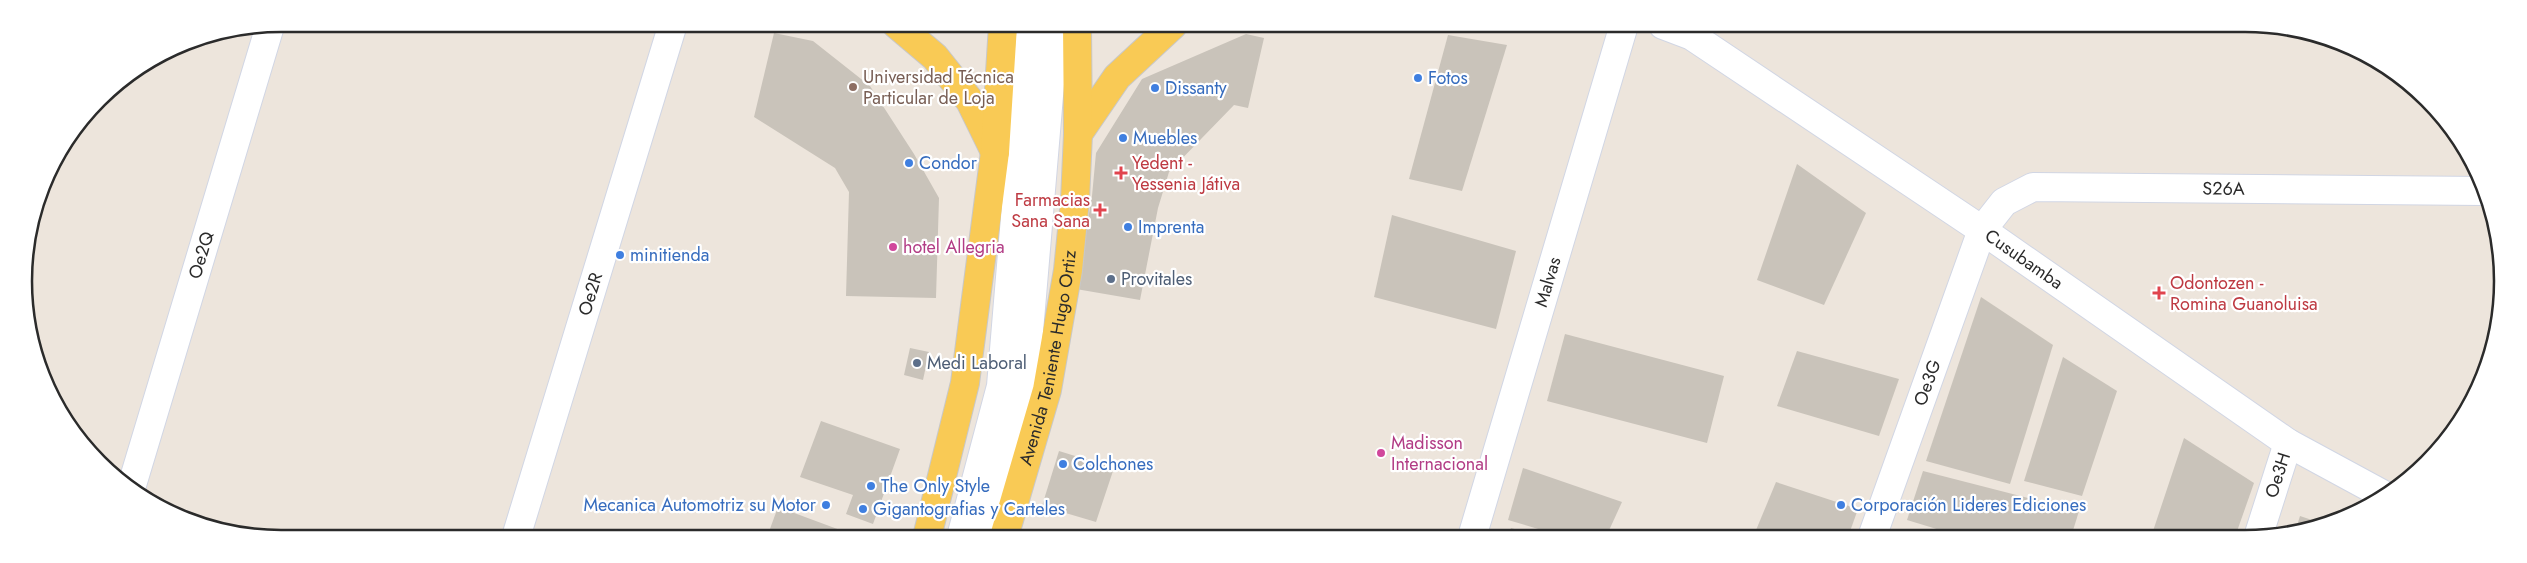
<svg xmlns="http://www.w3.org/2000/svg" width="2527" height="563" font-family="Jost,sans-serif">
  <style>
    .building { fill: #c9c3ba }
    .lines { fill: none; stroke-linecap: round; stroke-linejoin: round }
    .minor-casing { stroke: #d1d6e4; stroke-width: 30 }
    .major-casing { stroke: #c8c8c8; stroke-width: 30 }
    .minor { stroke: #fff; stroke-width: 28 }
    .major { stroke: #f9ca55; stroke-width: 28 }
    .shop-dot { fill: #3f7fe0; stroke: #fff; stroke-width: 2 }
    .education-dot { fill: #8d6e63; stroke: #fff; stroke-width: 2 }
    .health-dot { fill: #e0444e; stroke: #fff; stroke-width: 2 }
    .hotel-dot { fill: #d1479c; stroke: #fff; stroke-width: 2 }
    .service-dot { fill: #5c6f8a; stroke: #fff; stroke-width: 2 }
    .labels { text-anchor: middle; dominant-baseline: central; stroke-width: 4.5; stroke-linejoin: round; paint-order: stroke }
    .education-label { font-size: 18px; fill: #785e54; stroke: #fff; text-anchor: start }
    .shop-label { font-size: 18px; fill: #366cbe; stroke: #fff; text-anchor: start }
    .health-label { font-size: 18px; fill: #be3a42; stroke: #fff; text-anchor: start }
    .street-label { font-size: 18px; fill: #2b2b2b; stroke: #fff }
    .hotel-label { font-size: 18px; fill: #b23c85; stroke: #fff; text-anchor: start }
    .service-label { font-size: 18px; fill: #4e5e75; stroke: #fff; text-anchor: start }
    .rim { fill: none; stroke: #2b2b2b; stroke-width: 2.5 }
  </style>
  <rect width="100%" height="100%" fill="#ede5dc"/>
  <!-- building -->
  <g class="building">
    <polygon points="774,33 813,41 870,86 914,154 939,198 936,298 846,296 849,192 835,168 754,117"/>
    <polygon points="1246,34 1264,38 1248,108 1234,105 1169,172 1158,208 1140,300 1076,289 1092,196 1096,153 1142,79"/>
    <polygon points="1448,35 1507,45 1462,191 1409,179"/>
    <polygon points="1797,164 1866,213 1824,305 1757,280"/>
    <polygon points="1392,215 1516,251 1496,329 1374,297"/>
    <polygon points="1981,297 2053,345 2010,484 1926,461"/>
    <polygon points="1565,334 1724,376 1707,443 1547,401"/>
    <polygon points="910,348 929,352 923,380 904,375"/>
    <polygon points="1797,351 1899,379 1879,436 1777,406"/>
    <polygon points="2063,357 2117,391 2082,496 2024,481"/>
    <polygon points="821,421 900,449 873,524 846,514 853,495 800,477"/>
    <polygon points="2184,438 2254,483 2235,537 2151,537"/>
    <polygon points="1059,451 1114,468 1096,522 1042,506"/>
    <polygon points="1523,468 1622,502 1606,537 1565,537 1508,520"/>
    <polygon points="1923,471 2079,511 2071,537 1963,537 1907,520"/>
    <polygon points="1776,482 1858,509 1848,537 1754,535"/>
    <polygon points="778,507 859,537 767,537"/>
    <polygon points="2300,516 2324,524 2295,532"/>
    <polygon points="1511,528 1543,537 1508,537"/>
  </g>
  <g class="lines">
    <defs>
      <g id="minor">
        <path id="s1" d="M1663 25 1692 36 1982 230 2288 443 2384 495"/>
        <path id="s2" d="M132 485 270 26"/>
        <path id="s3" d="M516 537 673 24"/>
        <polyline points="961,537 1001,386 1031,25"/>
        <polyline points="986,537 1024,390 1055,25"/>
        <path id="s4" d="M1472 537 1624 25"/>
        <path id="s5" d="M1872 537 1982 230 2004 202 2033 187 2483 191"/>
        <path id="s6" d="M2258 537 2288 443"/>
      </g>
      <g id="major">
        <polyline points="896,24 935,57 970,101 995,152"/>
        <polyline points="1078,134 1117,77 1173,25"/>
        <polyline points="927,537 965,383 995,152 1003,25"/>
        <path id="s7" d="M1004 537 1047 390 1068 270 1075 200 1078 134 1077 25"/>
      </g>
    </defs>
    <!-- minor casing -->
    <use href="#minor" class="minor-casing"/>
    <!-- major casing -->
    <use href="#major" class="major-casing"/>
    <!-- minor -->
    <use href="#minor" class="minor"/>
    <!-- major -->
    <use href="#major" class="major"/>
  </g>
  <!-- markers -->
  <g class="shop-dot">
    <circle cx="1418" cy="78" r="5"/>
    <circle cx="1155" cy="88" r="5"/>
    <circle cx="1123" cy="138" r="5"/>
    <circle cx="909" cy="163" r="5"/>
    <circle cx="1128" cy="227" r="5"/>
    <circle cx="620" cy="255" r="5"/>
    <circle cx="1063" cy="464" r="5"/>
    <circle cx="871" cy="486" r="5"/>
    <circle cx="826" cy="505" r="5"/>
    <circle cx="1841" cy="505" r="5"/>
    <circle cx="863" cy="509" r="5"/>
  </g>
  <circle class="education-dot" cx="853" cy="87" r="5"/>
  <g class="health-dot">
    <path d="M1118.5 165.5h5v5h5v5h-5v5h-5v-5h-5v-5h5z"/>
    <path d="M1097.5 202.5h5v5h5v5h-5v5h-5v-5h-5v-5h5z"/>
    <path d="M2156.5 285.5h5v5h5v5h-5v5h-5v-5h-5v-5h5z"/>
  </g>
  <g class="hotel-dot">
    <circle cx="893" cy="247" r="5"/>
    <circle cx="1381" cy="453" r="5"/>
  </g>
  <g class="service-dot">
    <circle cx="1111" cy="279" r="5"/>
    <circle cx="917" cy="363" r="5"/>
  </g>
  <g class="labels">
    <!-- education labels -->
    <g class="education-label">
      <text x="863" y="77">Universidad Técnica<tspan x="863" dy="21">Particular de Loja</tspan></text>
    </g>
    <!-- shop labels -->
    <g class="shop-label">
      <text x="1428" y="78">Fotos</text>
      <text x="1165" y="88">Dissanty</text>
      <text x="1133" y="138">Muebles</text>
      <text x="919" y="163">Condor</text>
      <text x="1138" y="227">Imprenta</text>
      <text x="630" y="255">minitienda</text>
      <text x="1073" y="464">Colchones</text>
      <text x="881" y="486">The Only Style</text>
      <text x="816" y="505" text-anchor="end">Mecanica Automotriz su Motor</text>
      <text x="1851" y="505">Corporación Lideres Ediciones</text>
      <text x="873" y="509">Gigantografias y Carteles</text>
    </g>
    <!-- health labels -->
    <g class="health-label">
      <text x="1132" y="163">Yedent -<tspan x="1132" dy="21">Yessenia Játiva</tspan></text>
      <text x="1090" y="200" text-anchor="end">Farmacias<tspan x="1090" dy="21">Sana Sana</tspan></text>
      <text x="2170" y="283">Odontozen -<tspan x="2170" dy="21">Romina Guanoluisa</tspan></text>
    </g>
    <!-- street labels -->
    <g class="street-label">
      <text stroke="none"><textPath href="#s5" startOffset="585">S26A</textPath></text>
      <text stroke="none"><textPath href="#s2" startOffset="240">Oe2Q</textPath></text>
      <text stroke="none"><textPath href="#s1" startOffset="431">Cusubamba</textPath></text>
      <text stroke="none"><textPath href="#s4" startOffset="266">Malvas</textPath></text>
      <text stroke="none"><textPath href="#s3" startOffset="254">Oe2R</textPath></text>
      <text stroke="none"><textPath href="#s7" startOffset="185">Avenida Teniente Hugo Ortiz</textPath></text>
      <text stroke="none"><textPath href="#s5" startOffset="164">Oe3G</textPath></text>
      <text stroke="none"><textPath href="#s6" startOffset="65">Oe3H</textPath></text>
    </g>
    <!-- hotel labels -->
    <g class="hotel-label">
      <text x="903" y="247">hotel Allegria</text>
      <text x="1391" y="443">Madisson<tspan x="1391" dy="21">Internacional</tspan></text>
    </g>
    <!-- service labels -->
    <g class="service-label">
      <text x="1121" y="279">Provitales</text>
      <text x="927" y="363">Medi Laboral</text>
    </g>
  </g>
  <!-- crop -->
  <path d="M0 0H2527V563H0ZM281 32H2245A249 249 0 0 1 2494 281V281A249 249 0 0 1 2245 530H281A249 249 0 0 1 32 281V281A249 249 0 0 1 281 32Z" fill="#fff" fill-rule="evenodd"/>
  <path class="rim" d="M281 32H2245A249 249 0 0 1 2494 281V281A249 249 0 0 1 2245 530H281A249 249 0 0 1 32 281V281A249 249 0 0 1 281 32Z"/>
</svg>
